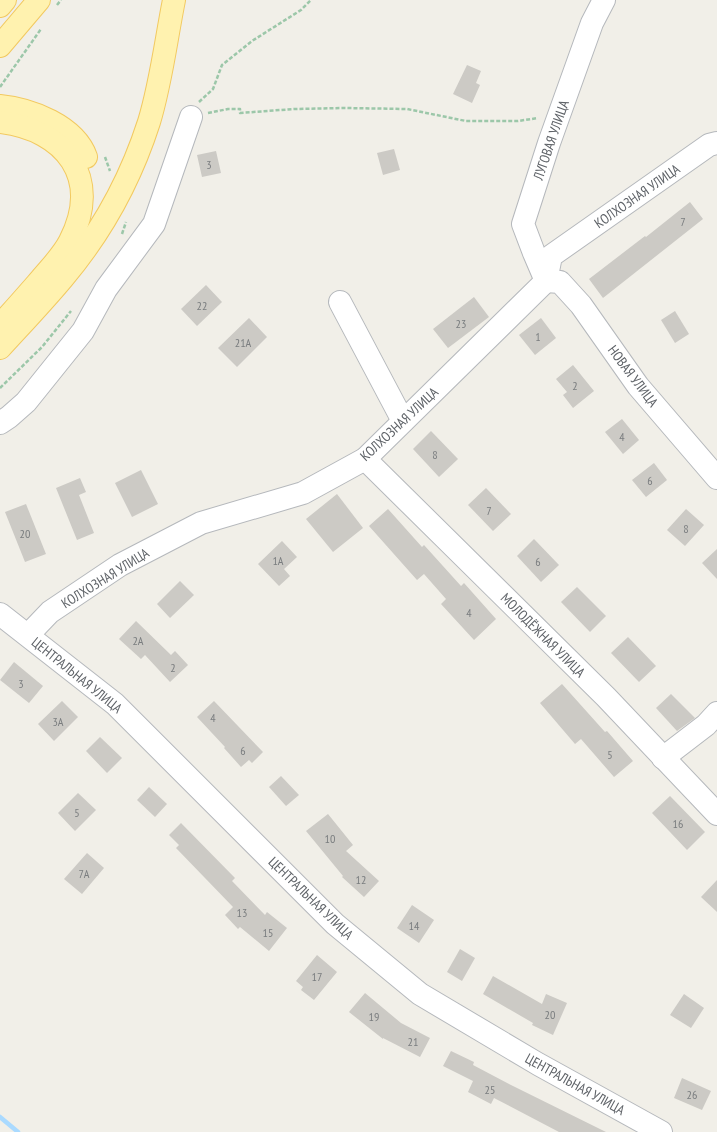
<svg xmlns="http://www.w3.org/2000/svg" width="717" height="1132" font-family="'PT Sans Narrow',sans-serif">
  <style>
    .lines { fill: none; stroke-linecap: round; stroke-linejoin: round }
    .stream { stroke: #aadaff; stroke-width: 4.5 }
    .building { fill: #cccac5 }
    .minor-casing { stroke: #b5b8bc; stroke-width: 24 }
    .major-casing { stroke: #f2c960; stroke-width: 24 }
    .path { stroke: #9cc7a9; stroke-width: 2.5; stroke-dasharray: 4 2; stroke-linecap: butt }
    .minor { stroke: #fff; stroke-width: 22 }
    .major { stroke: #fff2af; stroke-width: 22 }
    .labels { text-anchor: middle; dominant-baseline: central; stroke-width: 3; stroke-linejoin: round; paint-order: stroke }
    .number-label { font-size: 12px; fill: #7a7d7f }
    .street-label { font-size: 14px; fill: #5f6368; stroke: #fff }
  </style>
  <rect width="100%" height="100%" fill="#f1efe8"/>
  <g class="lines">
    <!-- stream -->
    <polyline class="stream" points="0,1117 18,1132"/>
  </g>
  <!-- building -->
  <g class="building">
    <polygon points="467,65 481,71 476,83 480,85 472,103 453,94"/>
    <polygon points="394,149 400,170 383,175 377,153"/>
    <polygon points="216,151 221,173 202,177 197,155"/>
    <polygon points="690,202 703,219 603,298 589,279 645,236 646,237"/>
    <polygon points="206,285 222,302 197,326 181,309"/>
    <polygon points="474,297 489,317 448,348 433,329"/>
    <polygon points="675,311 689,334 675,343 661,320"/>
    <polygon points="249,318 267,337 237,367 218,348"/>
    <polygon points="541,318 556,338 535,355 519,335"/>
    <polygon points="573,365 594,391 573,408 563,395 567,392 556,379"/>
    <polygon points="622,419 639,440 623,454 605,432"/>
    <polygon points="431,431 458,459 439,477 413,449"/>
    <polygon points="654,463 667,480 646,497 632,480"/>
    <polygon points="141,470 158,504 132,517 115,483"/>
    <polygon points="80,478 86,492 79,495 94,533 77,540 56,488"/>
    <polygon points="486,488 511,514 493,531 468,505"/>
    <polygon points="337,494 363,528 333,552 306,519"/>
    <polygon points="26,504 46,554 25,562 5,512"/>
    <polygon points="388,509 422,547 424,545 461,586 464,583 496,619 474,640 441,604 446,599 424,574 417,580 369,526"/>
    <polygon points="686,509 704,525 685,546 667,530"/>
    <polygon points="534,539 559,565 541,582 517,556"/>
    <polygon points="282,541 297,557 284,569 290,576 279,586 258,564"/>
    <polygon points="717,549 717,579 702,563"/>
    <polygon points="180,581 194,595 170,618 157,604"/>
    <polygon points="577,587 606,616 590,632 561,602"/>
    <polygon points="136,621 171,655 175,651 188,665 170,682 145,655 141,659 119,639"/>
    <polygon points="628,637 656,666 639,682 611,653"/>
    <polygon points="14,662 43,686 29,703 0,680"/>
    <polygon points="562,684 605,732 607,731 633,761 614,777 581,739 575,744 540,703"/>
    <polygon points="671,694 695,718 677,731 656,708"/>
    <polygon points="62,701 78,717 54,741 38,724"/>
    <polygon points="214,701 263,752 252,763 249,760 241,767 224,748 225,747 197,717"/>
    <polygon points="100,737 122,758 107,773 86,751"/>
    <polygon points="281,776 299,795 286,806 269,787"/>
    <polygon points="149,787 167,804 155,817 137,800"/>
    <polygon points="78,793 96,810 75,831 58,813"/>
    <polygon points="670,796 705,832 687,850 652,813"/>
    <polygon points="328,814 353,845 346,851 379,881 364,897 342,877 343,876 306,831"/>
    <polygon points="181,823 235,878 232,881 265,915 267,912 287,928 269,951 240,927 238,929 225,915 233,907 176,848 179,845 169,835"/>
    <polygon points="87,853 104,868 82,894 64,879"/>
    <polygon points="717,880 717,912 701,897"/>
    <polygon points="412,905 434,920 419,943 397,928"/>
    <polygon points="460,949 475,958 462,981 447,972"/>
    <polygon points="317,955 337,972 314,1000 301,990 303,987 296,981"/>
    <polygon points="493,976 542,1004 546,994 567,1003 553,1035 532,1025 533,1023 483,994"/>
    <polygon points="365,993 401,1023 430,1038 420,1057 383,1038 383,1039 349,1012"/>
    <polygon points="684,994 704,1008 691,1028 670,1015"/>
    <polygon points="451,1051 474,1062 473,1065 513,1086 606,1132 559,1132 494,1098 491,1104 468,1092 473,1081 443,1066"/>
    <polygon points="682,1078 711,1091 702,1110 674,1098"/>
  </g>
  <g class="lines">
    <defs>
      <g id="minor">
        <polyline points="604,0 592,23 549,143 523,224 534,253 546,281 560,282 581,305 638,386 717,478"/>
        <polyline points="340,302 403,421"/>
        <polyline points="0,423 9,417 26,402 83,331 106,289 154,224 191,117"/>
        <polyline points="365,459 606,697 717,814"/>
        <polyline points="0,614 115,704 335,924 420,994 538,1064 661,1132"/>
        <polyline points="28,635 50,612 120,565 201,523 303,493 365,459 546,281 551,256 709,145 717,143"/>
        <polyline points="663,758 706,725 717,713"/>
      </g>
      <g id="major">
        <polyline points="0,6 5,0"/>
        <polyline points="0,46 39,0"/>
        <path d="M0 106C31 109 75 126 86 157"/>
        <path d="M0 122C66 130 102 178 70 241 63 255 51 267 41 279 27 295 14 310 0 325"/>
        <path d="M0 348C21 325 43 302 63 278 101 233 131 178 149 122 161 83 166 40 174 0"/>
      </g>
    </defs>
    <!-- minor casing -->
    <use href="#minor" class="minor-casing"/>
    <!-- major casing -->
    <use href="#major" class="major-casing"/>
    <!-- path -->
    <g class="path">
      <polyline points="57,5 61,0"/>
      <polyline points="0,87 41,29"/>
      <polyline points="199,102 213,89 222,65 252,41 301,10 311,0"/>
      <polyline points="208,113 228,109 240,109 240,113 294,109 345,108 407,109 466,121 518,121 538,118"/>
      <polyline points="105,157 110,171"/>
      <polyline points="122,234 126,222"/>
      <polyline points="0,388 42,347 71,311"/>
    </g>
    <!-- minor -->
    <use href="#minor" class="minor"/>
    <!-- major -->
    <use href="#major" class="major"/>
  </g>
  <g class="labels">
    <!-- number labels -->
    <g class="number-label">
      <text x="209" y="164">3</text>
      <text x="683" y="221">7</text>
      <text x="202" y="305">22</text>
      <text x="461" y="323">23</text>
      <text x="538" y="336">1</text>
      <text x="243" y="342">21А</text>
      <text x="575" y="385">2</text>
      <text x="622" y="436">4</text>
      <text x="435" y="454">8</text>
      <text x="650" y="480">6</text>
      <text x="489" y="510">7</text>
      <text x="686" y="528">8</text>
      <text x="25" y="533">20</text>
      <text x="278" y="560">1А</text>
      <text x="538" y="561">6</text>
      <text x="469" y="612">4</text>
      <text x="138" y="640">2А</text>
      <text x="173" y="667">2</text>
      <text x="21" y="683">3</text>
      <text x="213" y="717">4</text>
      <text x="58" y="721">3А</text>
      <text x="243" y="750">6</text>
      <text x="610" y="754">5</text>
      <text x="77" y="812">5</text>
      <text x="678" y="823">16</text>
      <text x="330" y="838">10</text>
      <text x="84" y="873">7А</text>
      <text x="361" y="879">12</text>
      <text x="242" y="912">13</text>
      <text x="414" y="925">14</text>
      <text x="268" y="932">15</text>
      <text x="317" y="976">17</text>
      <text x="550" y="1014">20</text>
      <text x="374" y="1016">19</text>
      <text x="413" y="1041">21</text>
      <text x="490" y="1089">25</text>
      <text x="692" y="1094">26</text>
    </g>
    <!-- street labels -->
    <g class="street-label">
      <text transform="translate(551 140) rotate(-71)">ЛУГОВАЯ УЛИЦА</text>
      <text transform="translate(637 196) rotate(-35)">КОЛХОЗНАЯ УЛИЦА</text>
      <text transform="translate(633 376) rotate(53)">НОВАЯ УЛИЦА</text>
      <text transform="translate(399 424) rotate(-43)">КОЛХОЗНАЯ УЛИЦА</text>
      <text transform="translate(105 578) rotate(-32)">КОЛХОЗНАЯ УЛИЦА</text>
      <text transform="translate(543 635) rotate(45)">МОЛОДЁЖНАЯ УЛИЦА</text>
      <text transform="translate(77 675) rotate(39)">ЦЕНТРАЛЬНАЯ УЛИЦА</text>
      <text transform="translate(311 898) rotate(44)">ЦЕНТРАЛЬНАЯ УЛИЦА</text>
      <text transform="translate(575 1084) rotate(29)">ЦЕНТРАЛЬНАЯ УЛИЦА</text>
    </g>
  </g>
</svg>
